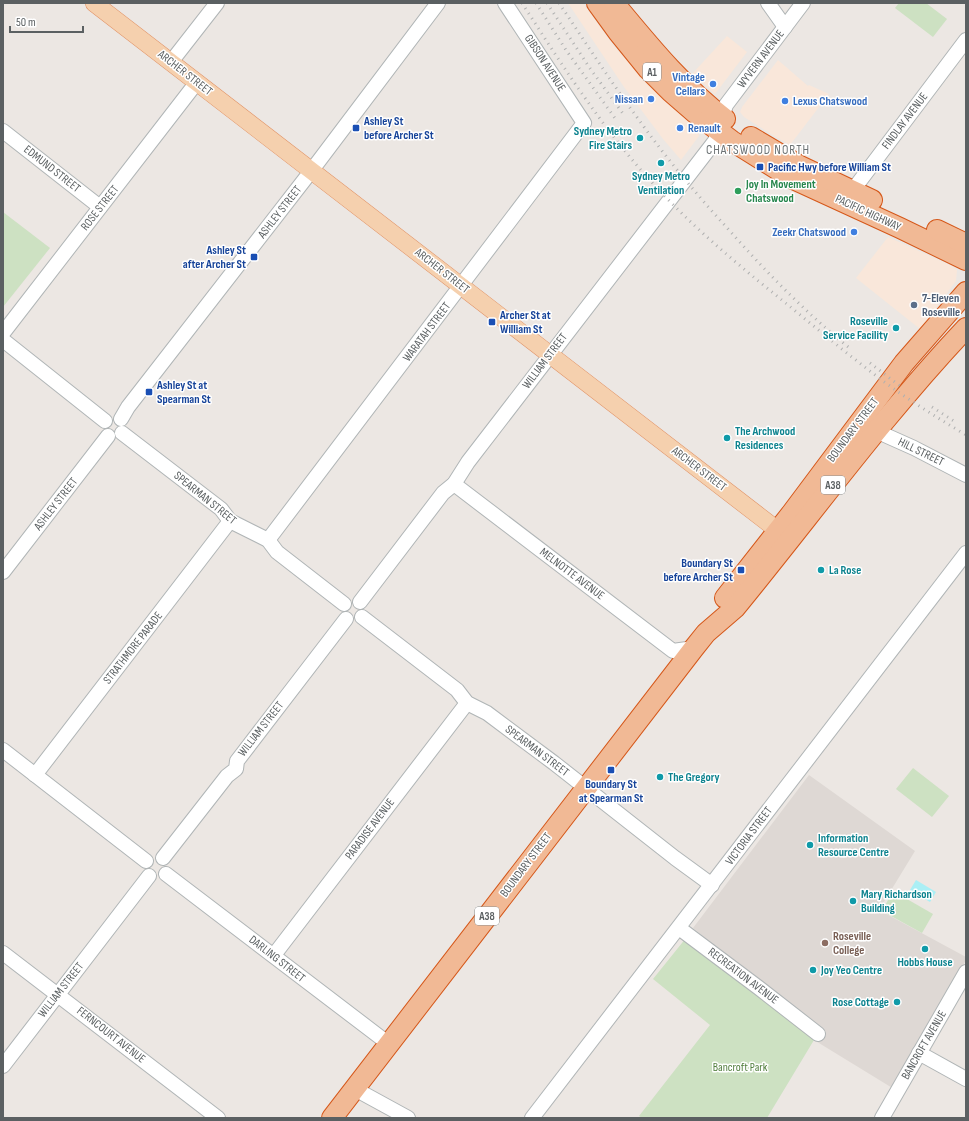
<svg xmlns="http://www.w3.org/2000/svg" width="969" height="1121" font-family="'Sofia Sans Condensed',sans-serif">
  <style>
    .commercial { fill: #f9e7da }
    .education { fill: #ded8d4 }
    .green { fill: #cde1c2 }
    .water { fill: #aaeff5 }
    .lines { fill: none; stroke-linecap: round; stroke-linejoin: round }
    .minor-casing { stroke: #b0b5b6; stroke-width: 16 }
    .major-casing { stroke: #e19367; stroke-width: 18 }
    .highway-casing { stroke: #d55719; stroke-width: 22 }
    .minor { stroke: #fff; stroke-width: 14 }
    .major { stroke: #f5d0ae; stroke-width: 17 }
    .highway { stroke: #f1b995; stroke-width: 20 }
    .rail { stroke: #afb0b0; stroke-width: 3; stroke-dasharray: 1 5; stroke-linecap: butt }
    .shop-dot { fill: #3f7fe0; stroke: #fff; stroke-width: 1.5 }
    .transit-dot { fill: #1a4fb4; stroke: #fff; stroke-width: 1.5 }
    .culture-dot { fill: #0f9aa8; stroke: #fff; stroke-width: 1.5 }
    .leisure-dot { fill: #2e9e5b; stroke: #fff; stroke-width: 1.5 }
    .service-dot { fill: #5c6f8a; stroke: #fff; stroke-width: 1.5 }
    .education-dot { fill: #8d6e63; stroke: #fff; stroke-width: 1.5 }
    .labels { text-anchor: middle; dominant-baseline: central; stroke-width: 3; stroke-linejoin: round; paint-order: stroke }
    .shield { fill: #fff; stroke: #8c9091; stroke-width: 1 }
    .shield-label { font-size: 11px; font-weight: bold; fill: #5b6062 }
    .street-label { font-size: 12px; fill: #5b6062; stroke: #fff }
    .shop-label { font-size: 12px; font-weight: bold; fill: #366cbe; stroke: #fff; text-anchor: end }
    .transit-label { font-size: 12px; font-weight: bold; fill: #164399; stroke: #fff; text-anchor: start }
    .culture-label { font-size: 12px; font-weight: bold; fill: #0d838f; stroke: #fff; text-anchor: start }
    .leisure-label { font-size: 12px; font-weight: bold; fill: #27864d; stroke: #fff; text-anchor: start }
    .service-label { font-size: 12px; font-weight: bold; fill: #4e5e75; stroke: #fff; text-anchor: start }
    .education-label { font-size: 12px; font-weight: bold; fill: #785e54; stroke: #fff; text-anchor: start }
    .park-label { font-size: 12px; fill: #527e3e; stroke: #fff }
    .neighbourhood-label { font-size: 13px; letter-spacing: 1px; fill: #6c7274; stroke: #fff }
  </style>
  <rect width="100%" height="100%" fill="#ece7e3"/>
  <!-- commercial -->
  <g class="commercial">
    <polygon points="568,3 583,3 613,45 634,68 674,109 698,130 699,136 681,160 663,139 624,87"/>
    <polygon points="727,36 747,52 715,94 692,74"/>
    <polygon points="778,60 808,86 809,85 829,94 790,145 771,134 744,117 740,112 742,107"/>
    <polygon points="888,237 952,266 957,270 956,281 920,329 856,278"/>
  </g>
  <!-- education -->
  <polygon class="education" points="809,775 915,851 879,910 966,957 966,960 916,1045 894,1089 814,1040 821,1032 693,928"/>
  <!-- green -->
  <g class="green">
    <polygon points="899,3 926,3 947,19 933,37 895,8"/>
    <polygon points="3,212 50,248 3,307"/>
    <polygon points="913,768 949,796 932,817 896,789"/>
    <polygon points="893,891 933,914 922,933 882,911"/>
    <polygon points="686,938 814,1040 767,1118 642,1118 639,1116 710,1025 653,979"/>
  </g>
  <!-- water -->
  <polygon class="water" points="916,880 936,892 930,902 910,890"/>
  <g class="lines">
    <defs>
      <g id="minor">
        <polyline points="768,3 785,27"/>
        <polyline points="171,62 217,3"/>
        <polyline points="3,131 100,207"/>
        <polyline points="847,198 966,40"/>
        <polyline points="3,333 197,82"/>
        <polyline points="3,340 105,421"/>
        <polyline points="121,419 128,407 312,170 438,3"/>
        <polyline points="876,431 914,448 966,475"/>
        <polyline points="122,433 221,509 230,521 268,540 277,552 344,604"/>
        <polyline points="454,484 673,651 694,648"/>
        <polyline points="268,540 584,123 505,3"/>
        <polyline points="3,572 108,436"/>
        <polyline points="360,602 443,493 454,484 468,462 715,141 726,105 803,3"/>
        <polyline points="362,617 457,690 467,703 487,713 554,763 675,858 712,885"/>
        <polyline points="3,750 146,861"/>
        <polyline points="35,775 230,521"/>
        <polyline points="163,858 227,776 236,769 237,761 346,619"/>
        <polyline points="166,874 389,1044"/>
        <polyline points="679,928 759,988 818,1034"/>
        <polyline points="3,953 218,1118"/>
        <polyline points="274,955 467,703"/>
        <polyline points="919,1053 966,1079"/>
        <polyline points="3,1066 149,876"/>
        <polyline points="355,1089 408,1118"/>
        <polyline points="532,1118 966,553"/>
        <polyline points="882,1118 966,972"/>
      </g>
      <polyline id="major" points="94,3 789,539"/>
      <g id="highway">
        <polyline points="597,3 618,32 648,69 671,92 694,112 732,141 791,178 900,228 966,260"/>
        <path d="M614 3C649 45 681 85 725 119"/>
        <polyline points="751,137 800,166 872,200"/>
        <polyline points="937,230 966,244"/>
        <polyline points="725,598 791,514 904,363 966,292"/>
        <path d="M332 1118 694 648 706 633 735 608C812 514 883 416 966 328"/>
      </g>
    </defs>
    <!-- minor casing -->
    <use href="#minor" class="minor-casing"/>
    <!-- major casing -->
    <use href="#major" class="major-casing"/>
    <!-- highway casing -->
    <use href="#highway" class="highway-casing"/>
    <!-- minor -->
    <use href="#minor" class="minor"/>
    <!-- major -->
    <use href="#major" class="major"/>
    <!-- highway -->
    <use href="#highway" class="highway"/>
    <!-- rail -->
    <g class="rail">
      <path d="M522 3C564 68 606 134 659 190 700 234 747 272 793 309 822 333 850 356 879 378 907 399 936 417 966 435"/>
      <polyline points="536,3 566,50 617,121"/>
      <polyline points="547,3 589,67 624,115"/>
      <path d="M559 3C585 42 611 82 639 120 667 159 697 195 729 230 767 273 807 314 852 350"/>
      <polyline points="870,363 900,386"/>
      <polyline points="932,407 957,423"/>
    </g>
  </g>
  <!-- markers -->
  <g class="shop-dot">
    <circle cx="713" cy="84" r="4"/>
    <circle cx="651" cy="99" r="4"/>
    <circle cx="785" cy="101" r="4"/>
    <circle cx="680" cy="128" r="4"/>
    <circle cx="854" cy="232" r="4"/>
  </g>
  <g class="transit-dot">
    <rect x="352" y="124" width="8" height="8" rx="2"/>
    <rect x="756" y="163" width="8" height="8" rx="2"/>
    <rect x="250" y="253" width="8" height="8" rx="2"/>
    <rect x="488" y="318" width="8" height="8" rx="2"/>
    <rect x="145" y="388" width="8" height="8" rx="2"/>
    <rect x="737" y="566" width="8" height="8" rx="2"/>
    <rect x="607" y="766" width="8" height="8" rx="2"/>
  </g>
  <g class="culture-dot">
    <circle cx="640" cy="138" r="4"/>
    <circle cx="661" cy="163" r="4"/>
    <circle cx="896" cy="328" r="4"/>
    <circle cx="727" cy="438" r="4"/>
    <circle cx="821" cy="570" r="4"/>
    <circle cx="660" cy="777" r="4"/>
    <circle cx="810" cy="845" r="4"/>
    <circle cx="853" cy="901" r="4"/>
    <circle cx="925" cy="949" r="4"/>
    <circle cx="813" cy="970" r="4"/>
    <circle cx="897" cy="1002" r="4"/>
  </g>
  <circle class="leisure-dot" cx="738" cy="191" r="4"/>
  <circle class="service-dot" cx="914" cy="305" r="4"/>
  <circle class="education-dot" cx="825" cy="943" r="4"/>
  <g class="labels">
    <!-- shield labels -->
    <g class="shield">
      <rect x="643" y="63" width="18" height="18" rx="3"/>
      <rect x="821" y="476" width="24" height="18" rx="3"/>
      <rect x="475" y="907" width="24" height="18" rx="3"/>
    </g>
    <g class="shield-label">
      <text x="652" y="72">A1</text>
      <text x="833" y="485">A38</text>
      <text x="487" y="916">A38</text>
    </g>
    <!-- street labels -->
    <g class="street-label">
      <text transform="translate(761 59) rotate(-53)">WYVERN AVENUE</text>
      <text transform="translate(545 63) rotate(57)">GIBSON AVENUE</text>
      <text transform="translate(185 73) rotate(38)">ARCHER STREET</text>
      <text transform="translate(905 121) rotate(-53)">FINDLAY AVENUE</text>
      <text transform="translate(52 169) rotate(38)">EDMUND STREET</text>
      <text transform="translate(100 208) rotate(-52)">ROSE STREET</text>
      <text transform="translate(280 212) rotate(-52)">ASHLEY STREET</text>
      <text transform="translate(868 213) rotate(25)">PACIFIC HIGHWAY</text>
      <text transform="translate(442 271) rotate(38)">ARCHER STREET</text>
      <text transform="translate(427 332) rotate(-53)">WARATAH STREET</text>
      <text transform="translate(545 361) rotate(-53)">WILLIAM STREET</text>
      <text transform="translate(853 430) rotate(-53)">BOUNDARY STREET</text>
      <text transform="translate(921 452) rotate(26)">HILL STREET</text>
      <text transform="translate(699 469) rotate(37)">ARCHER STREET</text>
      <text transform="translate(205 498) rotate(39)">SPEARMAN STREET</text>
      <text transform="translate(56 504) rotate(-52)">ASHLEY STREET</text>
      <text transform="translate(572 574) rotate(37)">MELNOTTE AVENUE</text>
      <text transform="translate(133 648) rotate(-52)">STRATHMORE PARADE</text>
      <text transform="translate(261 729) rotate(-52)">WILLIAM STREET</text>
      <text transform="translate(537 751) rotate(37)">SPEARMAN STREET</text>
      <text transform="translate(370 829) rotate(-53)">PARADISE AVENUE</text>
      <text transform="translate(749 836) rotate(-53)">VICTORIA STREET</text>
      <text transform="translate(526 865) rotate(-53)">BOUNDARY STREET</text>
      <text transform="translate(277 959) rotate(38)">DARLING STREET</text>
      <text transform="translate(743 976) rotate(37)">RECREATION AVENUE</text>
      <text transform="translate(61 990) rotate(-52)">WILLIAM STREET</text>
      <text transform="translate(111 1035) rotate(38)">FERNCOURT AVENUE</text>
      <text transform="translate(924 1045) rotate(-60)">BANCROFT AVENUE</text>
    </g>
    <!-- shop labels -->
    <g class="shop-label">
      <text x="705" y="77">Vintage<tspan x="705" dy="14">Cellars</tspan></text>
      <text x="643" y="99">Nissan</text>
      <text x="793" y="101" text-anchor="start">Lexus Chatswood</text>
      <text x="688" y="128" text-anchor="start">Renault</text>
      <text x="846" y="232">Zeekr Chatswood</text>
    </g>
    <!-- transit labels -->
    <g class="transit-label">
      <text x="364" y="121">Ashley St<tspan x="364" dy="14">before Archer St</tspan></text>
      <text x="768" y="167">Pacific Hwy before William St</text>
      <text x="246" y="250" text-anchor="end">Ashley St<tspan x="246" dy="14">after Archer St</tspan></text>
      <text x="500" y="315">Archer St at<tspan x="500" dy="14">William St</tspan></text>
      <text x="157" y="385">Ashley St at<tspan x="157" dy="14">Spearman St</tspan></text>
      <text x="733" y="563" text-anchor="end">Boundary St<tspan x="733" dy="14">before Archer St</tspan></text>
      <text x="611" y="784" text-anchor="middle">Boundary St<tspan x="611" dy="14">at Spearman St</tspan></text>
    </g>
    <!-- culture labels -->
    <g class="culture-label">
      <text x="632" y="131" text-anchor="end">Sydney Metro<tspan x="632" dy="14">Fire Stairs</tspan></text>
      <text x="661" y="176" text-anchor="middle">Sydney Metro<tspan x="661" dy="14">Ventilation</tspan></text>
      <text x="888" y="321" text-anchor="end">Roseville<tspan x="888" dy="14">Service Facility</tspan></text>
      <text x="735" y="431">The Archwood<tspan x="735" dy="14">Residences</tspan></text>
      <text x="829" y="570">La Rose</text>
      <text x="668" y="777">The Gregory</text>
      <text x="818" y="838">Information<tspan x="818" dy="14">Resource Centre</tspan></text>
      <text x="861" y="894">Mary Richardson<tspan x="861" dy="14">Building</tspan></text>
      <text x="925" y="962" text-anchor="middle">Hobbs House</text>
      <text x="821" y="970">Joy Yeo Centre</text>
      <text x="889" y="1002" text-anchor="end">Rose Cottage</text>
    </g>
    <!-- leisure labels -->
    <g class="leisure-label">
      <text x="746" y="184">Joy In Movement<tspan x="746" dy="14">Chatswood</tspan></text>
    </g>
    <!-- service labels -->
    <g class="service-label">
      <text x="922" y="298">7-Eleven<tspan x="922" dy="14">Roseville</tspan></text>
    </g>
    <!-- education labels -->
    <g class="education-label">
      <text x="833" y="936">Roseville<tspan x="833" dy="14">College</tspan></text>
    </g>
    <!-- park labels -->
    <g class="park-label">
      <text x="740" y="1067">Bancroft Park</text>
    </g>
    <!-- neighbourhood labels -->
    <g class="neighbourhood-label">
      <text x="758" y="150">CHATSWOOD NORTH</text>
    </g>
  </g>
  <!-- border -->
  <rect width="969" height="1121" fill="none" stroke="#5b6062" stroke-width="8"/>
  <!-- scale -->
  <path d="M10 26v6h73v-6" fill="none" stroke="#5b6062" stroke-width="2"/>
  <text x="16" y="26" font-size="12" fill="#5b6062" stroke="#ffffff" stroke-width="3" paint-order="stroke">50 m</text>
</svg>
